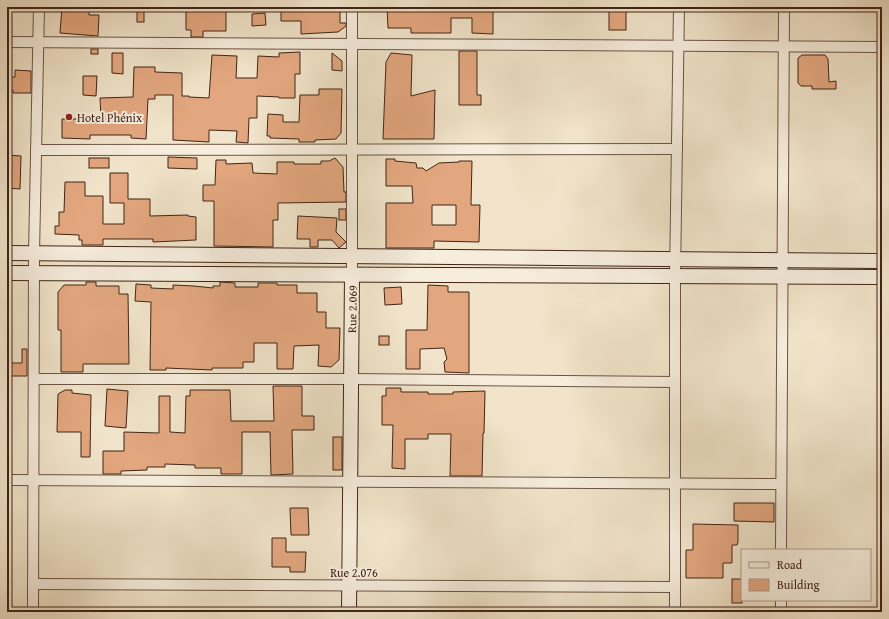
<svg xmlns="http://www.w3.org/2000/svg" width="889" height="619" font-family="'Gentium Book Plus',serif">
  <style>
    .building { fill: #e3a77f; stroke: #402417; fill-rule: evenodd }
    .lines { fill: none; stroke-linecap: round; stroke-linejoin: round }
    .street-casing { stroke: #6c5444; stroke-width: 12 }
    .secondary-casing { stroke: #402417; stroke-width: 16 }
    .street { stroke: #f6eddd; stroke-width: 10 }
    .secondary { stroke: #f6eddd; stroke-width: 14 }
    .poi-dot { fill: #8f2418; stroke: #f6eddd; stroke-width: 1.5 }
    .labels { text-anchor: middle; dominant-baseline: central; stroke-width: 4; stroke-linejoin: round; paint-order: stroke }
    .poi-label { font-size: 12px; fill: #402417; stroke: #f6eddd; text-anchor: start }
    .street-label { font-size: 12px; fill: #402417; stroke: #f6eddd }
  </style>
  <rect width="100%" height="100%" fill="#f1e4ca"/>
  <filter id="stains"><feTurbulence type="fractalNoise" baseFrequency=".005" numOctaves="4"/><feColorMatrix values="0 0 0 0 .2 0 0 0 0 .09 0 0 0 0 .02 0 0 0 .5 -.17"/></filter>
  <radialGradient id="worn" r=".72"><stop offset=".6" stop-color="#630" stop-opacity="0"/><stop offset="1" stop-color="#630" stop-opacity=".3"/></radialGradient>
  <!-- building -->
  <g class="building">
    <polygon points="62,7 89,7 89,15 99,15 98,36 60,33"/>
    <rect x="137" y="7" width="7" height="15"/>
    <polygon points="186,7 226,7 226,31 203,31 203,37 191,37 191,30 186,30"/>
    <polygon points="281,7 340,8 340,23 346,23 346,26 338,32 301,34 301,21 281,21"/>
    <polygon points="387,7 493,7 493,34 472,33 472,18 451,18 451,33 411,33 411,28 388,28"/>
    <rect x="609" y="7" width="17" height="23"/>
    <polygon points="265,13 266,25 252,26 252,14"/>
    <rect x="91" y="49" width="7" height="5"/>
    <polygon points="459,51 477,51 477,95 481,95 481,105 459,105"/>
    <polygon points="300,52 300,74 295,74 295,98 279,98 279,97 257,96 257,118 249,118 248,143 236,142 237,131 209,130 209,142 173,140 173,95 155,95 155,99 148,99 146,139 131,138 131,135 90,135 90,139 62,138 62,119 101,119 100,98 133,97 134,67 155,67 155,72 182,73 182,96 189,96 189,97 209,98 212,55 237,56 236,78 257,78 258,56 279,57 279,53"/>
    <polygon points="112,53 123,53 123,74 112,73"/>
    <polygon points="332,53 342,61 342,71 332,70"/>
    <polygon points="391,53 412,55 411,96 435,90 434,139 383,139 386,62"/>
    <polygon points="802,55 825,55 828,59 829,82 836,81 836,89 812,89 812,86 801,86 798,83 798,58"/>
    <polygon points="15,70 31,71 31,93 13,93 13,90 7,90 8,77 15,77"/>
    <polygon points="83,76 97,76 96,96 83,95"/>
    <polygon points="319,89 342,89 341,133 336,139 315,140 315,142 299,142 299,139 270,138 270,136 267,136 268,114 283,115 283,122 299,122 300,95 319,95"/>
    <polygon points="7,155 21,156 20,189 7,188"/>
    <polygon points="168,157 197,158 197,169 168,168"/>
    <rect x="89" y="158" width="20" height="10"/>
    <polygon points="335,158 343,167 344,192 346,192 346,202 278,203 278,220 273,220 273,247 214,246 214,201 203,201 203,185 215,185 216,160 226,160 226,164 252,163 253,173 277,174 277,162 294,162 294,164 321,164 321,161 329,161"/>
    <path d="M386 159H395V161L416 163 417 168H423L426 171 439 163 459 162V161H472L471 205H480L479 242 434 241V248H386V203H413L412 186H386ZM432 205H456V225H432Z"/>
    <polygon points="110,173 128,173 128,199 150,199 150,216 188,215 188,216 196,217 196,240 153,242 153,239 103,239 103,245 82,245 82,240 79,240 79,235 55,234 55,226 59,226 59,212 64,212 65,182 85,182 85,196 103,196 103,224 124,224 124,203 110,203"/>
    <rect x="339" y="209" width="7" height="11"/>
    <polygon points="298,216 337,218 336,232 346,242 339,248 332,240 318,240 318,247 310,247 310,239 297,239"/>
    <polygon points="86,282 96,282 96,286 119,286 119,294 128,294 129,364 83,364 83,372 61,372 61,330 58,330 58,292 64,285 86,285"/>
    <polygon points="220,282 235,283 235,287 258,287 258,283 277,283 277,285 297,285 297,293 317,293 317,312 326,312 326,328 340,328 339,360 331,367 318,366 319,345 294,346 293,369 277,369 277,343 254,343 254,362 243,362 243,368 212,368 212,370 166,368 166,370 150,370 151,302 135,301 136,284 151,285 151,288 173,289 173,285 194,286 213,288 213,286 220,286"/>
    <polygon points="428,285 448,286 448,292 469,292 469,373 445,372 444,362 447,359 444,348 420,349 420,369 406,369 406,330 427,330"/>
    <polygon points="401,287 402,304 385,305 384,288"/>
    <rect x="379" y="336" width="10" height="9"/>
    <polygon points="22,349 27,349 27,376 7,376 7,363 22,363"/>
    <polygon points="273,386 302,386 302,416 314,416 314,430 292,430 293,474 271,475 270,432 242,432 242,474 221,474 221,468 195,468 195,465 165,464 165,467 147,467 147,470 121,471 121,474 103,474 103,451 124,451 124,432 159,433 159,396 170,396 170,432 185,433 186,396 190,396 190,390 230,390 231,421 274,421"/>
    <polygon points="386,388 401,388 401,392 428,392 428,394 453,394 453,392 485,391 484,433 483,433 482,476 450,476 451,434 428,434 428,439 405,439 405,469 392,468 393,425 382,425 382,396 386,396"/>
    <polygon points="107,389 128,391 126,428 105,426"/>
    <polygon points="65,390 72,390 72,393 91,395 90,457 81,457 81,432 57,432 58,394"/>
    <rect x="333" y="437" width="9" height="33"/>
    <polygon points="734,503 774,503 774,522 734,521"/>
    <polygon points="290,508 308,508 309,535 291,535"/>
    <polygon points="693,524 738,525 738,542 737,545 732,545 732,563 723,563 723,578 686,578 686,550 693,550"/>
    <polygon points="272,538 286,538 286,552 306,552 305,572 290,572 290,567 272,567"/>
    <rect x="732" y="579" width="10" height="24"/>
  </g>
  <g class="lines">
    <defs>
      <g id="street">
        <polyline points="352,7 352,275"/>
        <polyline points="7,42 882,47"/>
        <polyline points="36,150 677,149"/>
        <polyline points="34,379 351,379 675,382"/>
        <polyline points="7,480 781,484"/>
        <polyline points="781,550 784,7"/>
        <polyline points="33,584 675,587"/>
        <polyline points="33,612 34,253 39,7"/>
        <polyline points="675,612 675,277 679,7"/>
        <polyline points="781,612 781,600"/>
      </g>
      <g id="secondary">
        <polyline points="7,253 882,261"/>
        <polyline points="7,273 882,277"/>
        <polyline points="349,612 352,275"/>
      </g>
    </defs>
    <!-- street casing -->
    <use href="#street" class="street-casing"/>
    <!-- secondary casing -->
    <use href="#secondary" class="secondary-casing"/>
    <!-- street -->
    <use href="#street" class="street"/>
    <!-- secondary -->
    <use href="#secondary" class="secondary"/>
  </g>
  <!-- markers -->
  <circle class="poi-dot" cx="69" cy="117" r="4"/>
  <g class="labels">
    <!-- poi labels -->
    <g class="poi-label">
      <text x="77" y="117">Hotel Phénix</text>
    </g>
    <!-- street labels -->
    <g class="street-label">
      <text transform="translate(352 309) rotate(-89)">Rue 2.069</text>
      <text x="354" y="572">Rue 2.076</text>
    </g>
  </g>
  <!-- margin -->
  <rect width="889" height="619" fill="none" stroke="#f1e4ca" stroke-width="24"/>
  <rect x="8" y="8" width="873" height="603" fill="none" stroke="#402417" stroke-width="2"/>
  <rect x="12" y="12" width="865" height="595" fill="none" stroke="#402417"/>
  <!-- legend -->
  <rect x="741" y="549" width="130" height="52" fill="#f6eddd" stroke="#ad9d8e"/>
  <rect x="749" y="562" width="20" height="6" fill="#f6eddd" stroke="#ad9d8e"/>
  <text x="777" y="569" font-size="12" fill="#402417">Road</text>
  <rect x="749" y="579" width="20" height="12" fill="#e3a77f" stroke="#ad9d8e"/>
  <text x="777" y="589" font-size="12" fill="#402417">Building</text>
  <rect width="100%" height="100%" filter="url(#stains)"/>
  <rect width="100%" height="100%" fill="url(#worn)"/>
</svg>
